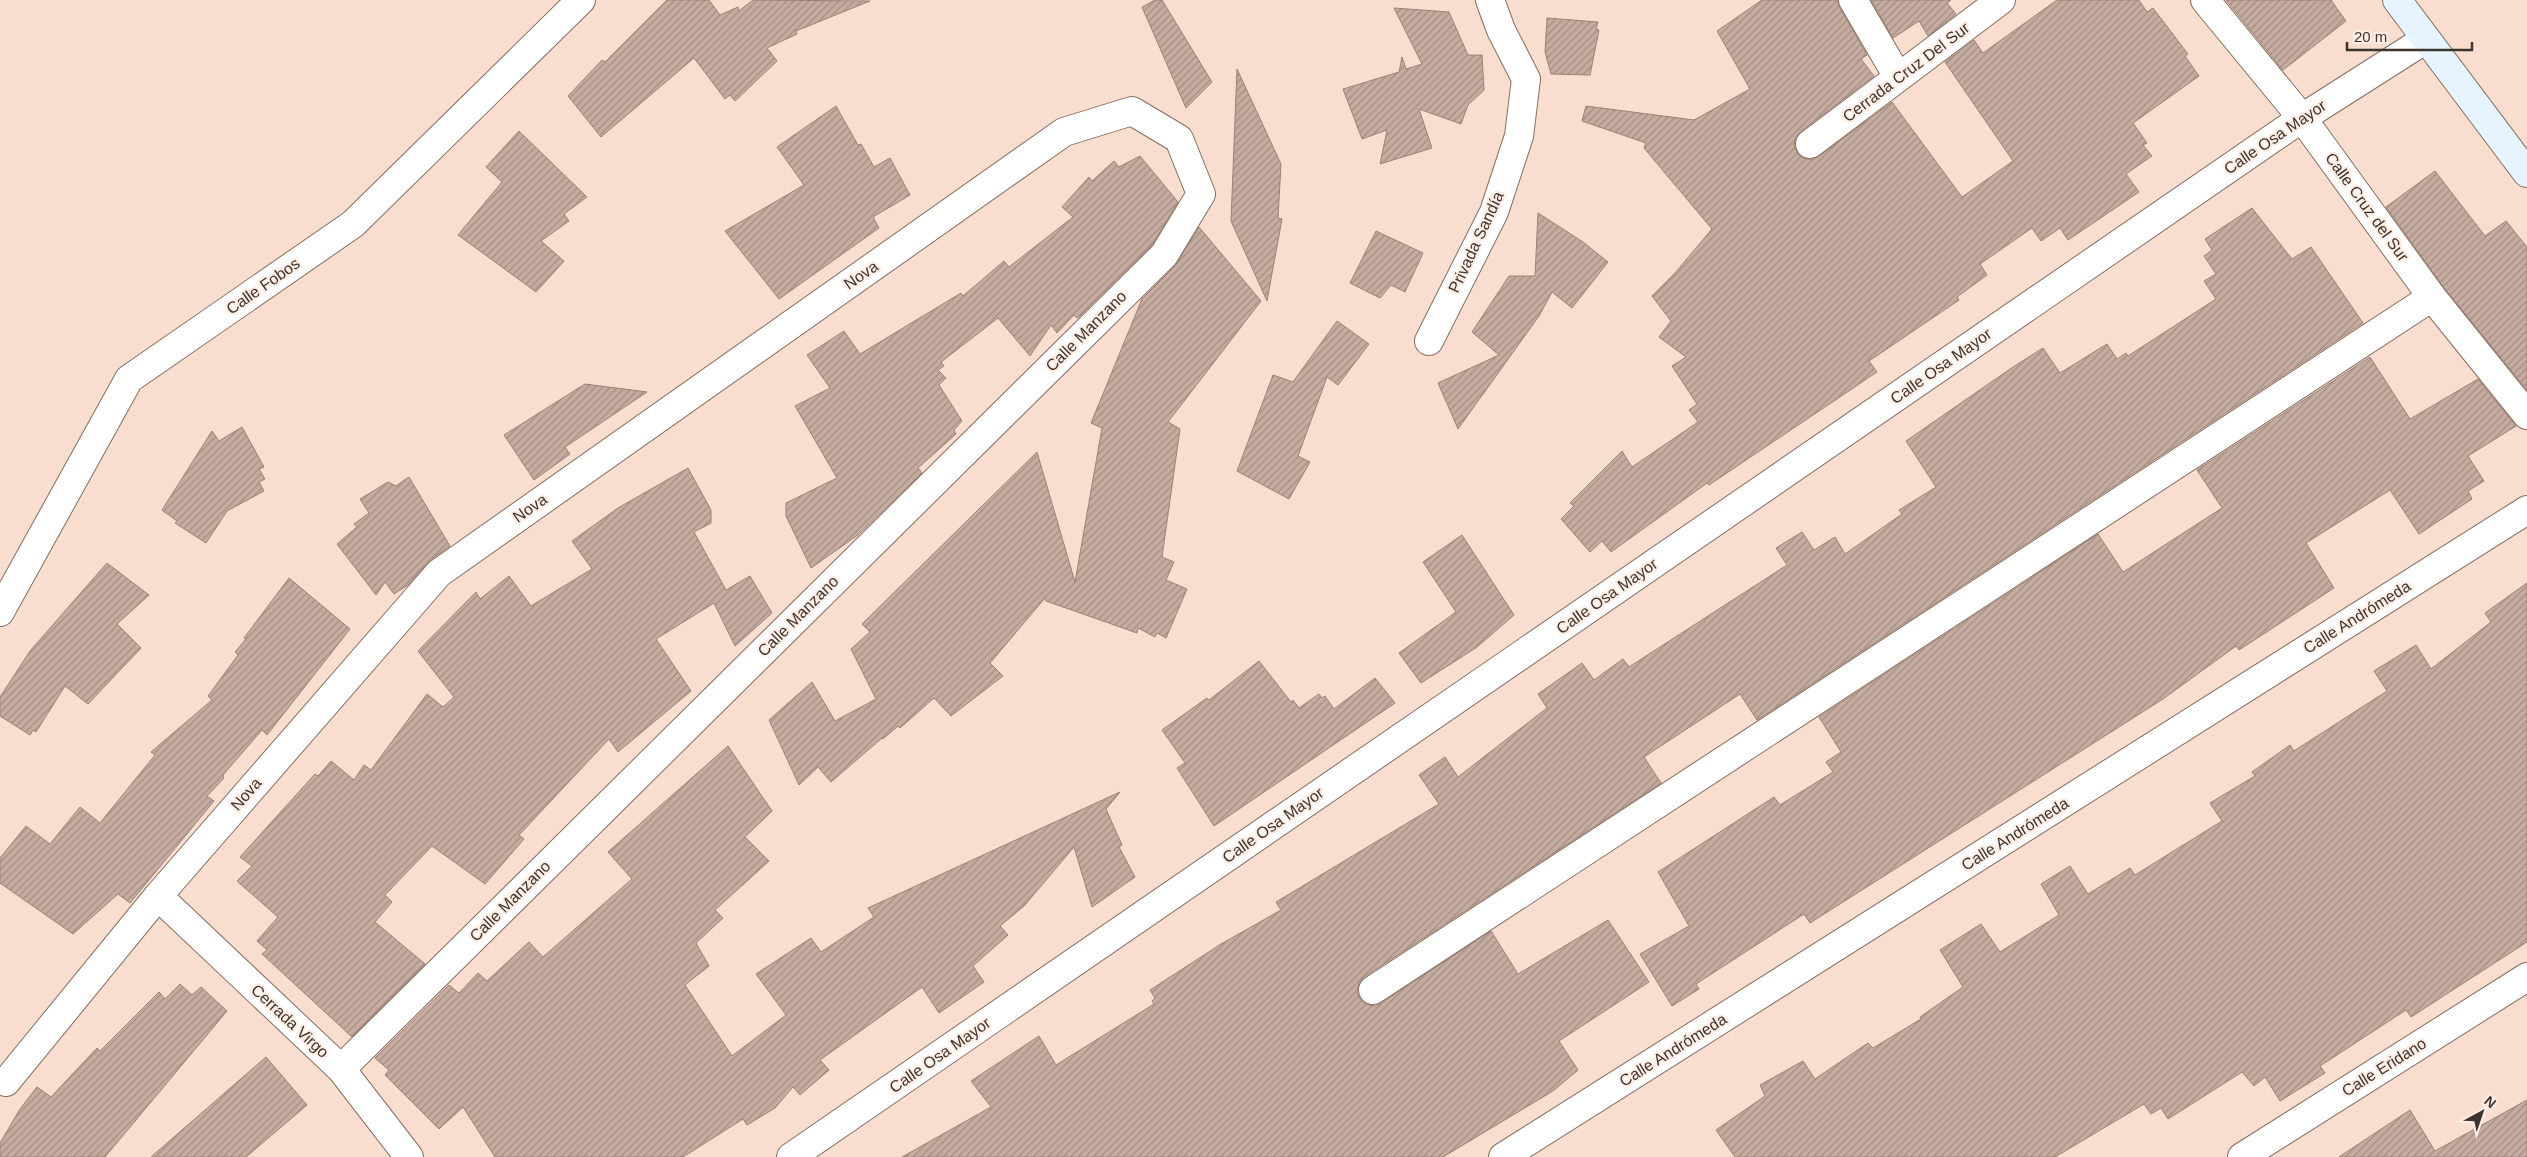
<svg xmlns="http://www.w3.org/2000/svg" width="2527" height="1157" font-family="Helvetica,sans-serif">
  <style>
    .building { fill: url(#building-hatch); stroke: #9a8275 }
    .lines { fill: none; stroke-linecap: round; stroke-linejoin: round }
    .street-casing { stroke: #856e61; stroke-width: 30 }
    .secondary-casing { stroke: #856e61; stroke-width: 30 }
    .street { stroke: #fff; stroke-width: 28 }
    .secondary { stroke: #e5f4ff; stroke-width: 28 }
    .labels { text-anchor: middle; dominant-baseline: central; stroke-width: 4.5; stroke-linejoin: round; paint-order: stroke }
    .street-label { font-size: 16px; fill: #3e342e; stroke: #feeee5 }
  </style>
  <defs>
    <pattern id="building-hatch" width="6" height="6" patternUnits="userSpaceOnUse" patternTransform="scale(1.25)"><rect width="6" height="6" fill="#c6ac9f"/><path d="M-1 1l2-2M0 6l6-6M5 7l2-2" fill="none" stroke="#a28d82"/></pattern>
  </defs>
  <rect width="100%" height="100%" fill="#f9ded0"/>
  <!-- building -->
  <g class="building">
    <polygon points="667,0 709,0 720,15 738,7 739,11 753,0 870,1 796,31 797,34 767,48 777,61 735,101 730,95 725,99 694,58 601,137 568,96 602,60 605,62"/>
    <polygon points="1155,0 1162,0 1212,82 1186,108 1142,7"/>
    <polygon points="1762,0 1837,0 1840,8 1867,55 1861,59 1874,76 1800,132 1796,137 1794,145 1798,154 1803,158 1811,160 1819,156 1892,102 1962,197 2013,161 1945,62 1974,40 1983,53 2057,0 2139,0 2147,12 2153,8 2188,54 2185,56 2199,76 2133,123 2147,143 2143,145 2152,156 2126,174 2139,192 2068,240 2060,228 2041,241 2032,228 1980,264 1987,275 1957,297 1959,300 1869,361 1877,372 1709,485 1707,483 1611,552 1602,541 1590,552 1561,519 1574,506 1570,503 1622,451 1632,467 1698,422 1689,410 1697,404 1672,366 1686,357 1659,337 1671,321 1652,296 1675,273 1712,229 1644,148 1646,143 1582,121 1586,106 1694,120 1750,89 1717,31"/>
    <polygon points="1871,0 1951,0 1947,3 1956,14 1928,36 1919,21 1893,38"/>
    <polygon points="2226,0 2331,0 2346,21 2283,70"/>
    <polygon points="1394,8 1449,12 1468,55 1482,55 1484,90 1468,105 1461,124 1419,109 1432,148 1380,164 1387,130 1362,139 1343,89 1399,72 1402,57 1406,69 1422,64"/>
    <polygon points="1547,18 1598,22 1596,29 1599,30 1590,75 1551,74 1545,52"/>
    <polygon points="1237,69 1281,164 1278,218 1282,219 1267,301 1231,221"/>
    <polygon points="836,106 858,145 861,144 874,167 890,158 910,195 873,217 879,228 779,299 725,231 804,185 777,147"/>
    <polygon points="519,131 587,197 564,214 569,221 541,241 564,261 536,292 458,235 502,182 486,167"/>
    <polygon points="1140,156 1178,202 1152,245 1081,315 1077,318 1074,315 1057,333 1051,325 1030,356 998,318 941,362 944,366 938,370 946,378 939,385 962,421 954,430 956,434 918,468 922,473 858,535 811,568 786,516 786,503 837,478 795,406 830,388 807,355 844,331 860,354 961,293 963,296 1004,261 1009,267 1073,217 1062,207 1089,177 1092,181 1114,161 1119,167"/>
    <polygon points="2435,171 2485,236 2506,221 2527,247 2527,390 2444,288 2386,207"/>
    <polygon points="2252,208 2292,259 2311,247 2363,323 1757,720 1740,694 1644,757 1661,783 1364,977 1359,983 1357,991 1360,999 1366,1004 1374,1006 1381,1003 1491,931 1518,974 1608,920 1649,982 1559,1041 1578,1070 1553,1091 1443,1157 902,1157 991,1107 971,1081 1039,1036 1056,1065 1154,1004 1152,1001 1155,998 1150,990 1221,944 1281,910 1276,902 1439,804 1419,775 1445,757 1458,777 1547,708 1538,694 1582,663 1594,680 1623,659 1629,667 1787,565 1776,548 1802,532 1814,550 1835,537 1845,554 1902,514 1899,510 1936,487 1906,441 2013,367 2043,348 2060,373 2107,344 2117,359 2126,353 2128,356 2216,299 2204,281 2216,274 2204,256 2212,250 2205,239"/>
    <polygon points="1538,213 1583,242 1608,262 1572,308 1552,292 1539,316 1458,429 1438,383 1499,355 1472,332 1509,276 1535,276"/>
    <polygon points="1199,227 1261,301 1168,422 1180,429 1162,557 1174,562 1166,580 1187,589 1166,638 1157,633 1155,637 1138,628 1137,633 1046,601 1045,598 990,663 1003,676 951,716 934,698 900,728 898,726 883,739 882,738 831,782 818,767 799,785 769,720 812,682 835,721 876,699 851,649 870,632 862,624 1037,452 1075,582 1102,428 1091,423 1142,299 1175,266"/>
    <polygon points="1376,231 1423,253 1405,292 1391,285 1380,298 1350,283"/>
    <polygon points="1337,321 1369,344 1338,385 1327,377 1298,456 1310,462 1289,499 1237,471 1273,375 1293,382"/>
    <polygon points="2370,357 2410,419 2478,379 2516,426 2468,456 2484,481 2468,491 2472,499 2419,534 2390,490 2306,543 2334,588 2239,650 2236,646 2163,699 1810,923 1804,914 1696,984 1699,989 1672,1006 1640,954 1689,926 1658,872 1774,797 1780,805 1833,772 1826,762 1841,752 1819,717 2098,534 2123,572 2222,508 2197,470"/>
    <polygon points="585,384 647,392 565,447 570,454 534,480 504,435"/>
    <polygon points="242,427 264,467 259,469 265,479 259,482 264,491 227,511 206,543 175,523 177,521 162,510 212,431 219,441"/>
    <polygon points="688,468 711,510 711,523 694,532 726,590 750,576 772,613 735,646 714,603 656,639 691,691 618,752 609,739 519,835 524,839 485,884 432,846 385,895 392,902 375,922 425,964 352,1037 262,954 267,950 257,941 278,917 237,881 252,866 240,857 315,774 318,776 331,761 354,780 364,765 371,770 427,694 443,707 454,697 418,651 476,592 480,599 509,576 531,606 592,569 572,541 618,508"/>
    <polygon points="409,477 450,546 430,560 408,585 394,594 385,582 376,595 337,544 357,527 354,524 369,513 360,499 388,482 396,486"/>
    <polygon points="1462,535 1514,615 1477,647 1421,683 1399,653 1456,612 1423,562"/>
    <polygon points="107,563 149,595 117,624 141,648 88,704 65,686 36,732 33,730 30,735 0,716 0,697 30,651"/>
    <polygon points="289,578 350,629 267,735 262,730 223,775 224,778 207,796 214,801 130,903 118,894 73,934 0,883 0,858 26,826 50,844 80,807 100,823 155,755 151,752 212,700 208,696 238,655 235,652 246,639 244,638"/>
    <polygon points="2527,583 2527,942 2411,1017 2406,1010 2320,1066 2325,1073 2280,1101 2265,1077 2254,1086 2242,1072 2168,1119 2161,1108 2151,1114 2144,1104 2055,1157 1735,1157 1716,1130 1765,1096 1760,1085 1803,1061 1815,1079 1868,1043 1873,1048 1921,1019 1920,1017 1963,987 1940,950 1981,924 2000,952 2059,915 2041,884 2070,866 2088,894 2130,868 2135,875 2222,821 2210,803 2255,776 2252,772 2290,745 2294,751 2387,691 2374,671 2416,645 2431,669 2491,622 2485,613"/>
    <polygon points="1259,661 1291,702 1293,700 1299,708 1319,694 1322,698 1325,696 1334,709 1375,678 1395,703 1214,826 1177,768 1185,763 1162,730 1207,698 1209,700"/>
    <polygon points="728,746 772,811 745,837 769,861 715,910 723,918 696,943 709,966 685,985 732,1056 786,1015 756,974 811,938 821,952 874,917 868,908 1120,792 1106,809 1122,845 1119,847 1135,877 1092,907 1074,847 1024,906 1000,926 1008,935 973,966 984,982 939,1013 922,987 820,1060 829,1070 800,1095 793,1087 775,1108 747,1125 743,1119 683,1157 495,1157 463,1107 439,1129 385,1075 389,1070 375,1058 449,985 459,993 478,973 487,981 529,942 543,957 632,879 608,852"/>
    <polygon points="180,984 192,995 201,987 227,1011 105,1157 0,1157 0,1143 20,1109 37,1087 51,1097 97,1048 100,1051 159,992 165,999"/>
    <polygon points="266,1057 307,1105 246,1157 151,1157"/>
    <polygon points="2527,1100 2527,1157 2339,1157 2410,1110 2435,1151"/>
  </g>
  <g class="lines">
    <defs>
      <g id="street">
        <polyline points="1853,0 1898,77"/>
        <polyline points="2205,0 2302,118 2432,297 2527,415"/>
        <polyline points="1810,144 2001,0"/>
        <polyline points="1429,341 1494,212 1519,136 1526,79 1501,30 1490,0"/>
        <polyline points="0,612 129,379 353,224 581,0"/>
        <polyline points="158,896 341,1069 409,1157"/>
        <polyline points="1373,990 2432,297"/>
        <polyline points="6,1082 158,896 439,573 1064,132 1132,111 1179,139 1201,194 1164,255 341,1069"/>
        <polyline points="791,1157 2302,118 2426,39"/>
        <polyline points="1503,1157 2527,510"/>
        <polyline points="2242,1157 2527,977"/>
      </g>
      <polyline id="secondary" points="2397,0 2527,173"/>
    </defs>
    <!-- street casing -->
    <use href="#street" class="street-casing"/>
    <!-- secondary casing -->
    <use href="#secondary" class="secondary-casing"/>
    <!-- street -->
    <use href="#street" class="street"/>
    <!-- secondary -->
    <use href="#secondary" class="secondary"/>
  </g>
  <g class="labels">
    <!-- street labels -->
    <g class="street-label">
      <text transform="translate(1906 72) rotate(-37)">Cerrada Cruz Del Sur</text>
      <text transform="translate(2275 137) rotate(-34)">Calle Osa Mayor</text>
      <text transform="translate(2367 207) rotate(54)">Calle Cruz del Sur</text>
      <text transform="translate(1476 242) rotate(-65)">Privada Sandía</text>
      <text transform="translate(861 275) rotate(-35)">Nova</text>
      <text transform="translate(263 286) rotate(-35)">Calle Fobos</text>
      <text transform="translate(1086 331) rotate(-45)">Calle Manzano</text>
      <text transform="translate(1941 366) rotate(-35)">Calle Osa Mayor</text>
      <text transform="translate(530 508) rotate(-35)">Nova</text>
      <text transform="translate(1607 596) rotate(-35)">Calle Osa Mayor</text>
      <text transform="translate(798 616) rotate(-45)">Calle Manzano</text>
      <text transform="translate(2357 617) rotate(-32)">Calle Andrómeda</text>
      <text transform="translate(246 794) rotate(-49)">Nova</text>
      <text transform="translate(1273 825) rotate(-35)">Calle Osa Mayor</text>
      <text transform="translate(2015 834) rotate(-32)">Calle Andrómeda</text>
      <text transform="translate(510 901) rotate(-45)">Calle Manzano</text>
      <text transform="translate(290 1021) rotate(43)">Cerrada Virgo</text>
      <text transform="translate(1673 1050) rotate(-32)">Calle Andrómeda</text>
      <text transform="translate(940 1055) rotate(-35)">Calle Osa Mayor</text>
      <text transform="translate(2384 1067) rotate(-32)">Calle Eridano</text>
    </g>
  </g>
  <!-- north arrow -->
  <g transform="translate(2482 1112) rotate(40)" stroke="#feeee5" stroke-width="4" paint-order="stroke">
  <path d="M0-4L9 19L0 12L-9 19Z" fill="#3e342e"/>
  <text y="-8" font-size="14" font-weight="bold" text-anchor="middle" fill="#3e342e">N</text>
  </g>
  <!-- scale -->
  <path d="M2347 42v8h125v-8" fill="none" stroke="#3e342e" stroke-width="2.5"/>
  <text x="2354" y="42" font-size="15" fill="#3e342e" stroke="#feeee5" stroke-width="4" paint-order="stroke">20 m</text>
</svg>
